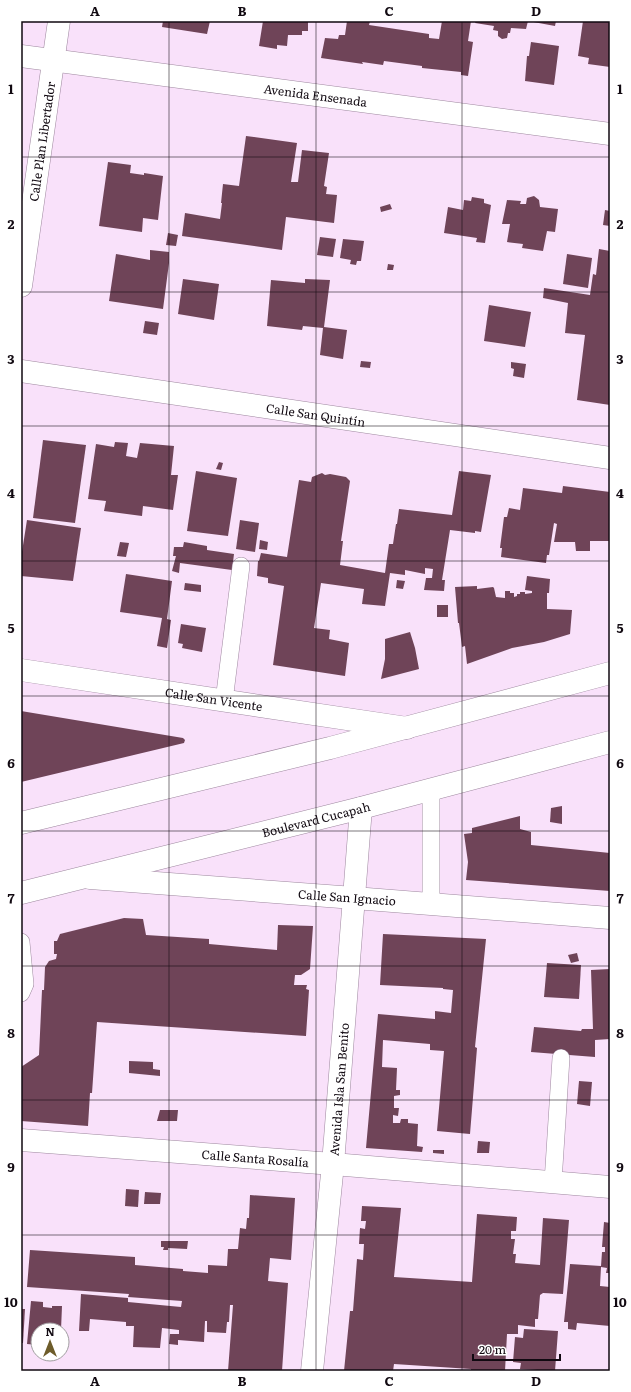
<svg xmlns="http://www.w3.org/2000/svg" width="631" height="1392" font-family="Literata,serif">
  <style>
    .building { fill: #6f4458 }
    .lines { fill: none; stroke-linecap: round; stroke-linejoin: round }
    .service-casing { stroke: #9e889f; stroke-width: 18 }
    .minor-casing { stroke: #9e889f; stroke-width: 23 }
    .tertiary-casing { stroke: #9e889f; stroke-width: 23 }
    .secondary-casing { stroke: #9e889f; stroke-width: 23 }
    .primary-casing { stroke: #9e889f; stroke-width: 23 }
    .service { stroke: #fff; stroke-width: 17 }
    .minor { stroke: #fff; stroke-width: 22 }
    .tertiary { stroke: #fff; stroke-width: 22 }
    .secondary { stroke: #fff; stroke-width: 22 }
    .primary { stroke: #fff; stroke-width: 22 }
    .grid { fill: none; stroke: #110911; stroke-width: 1; stroke-opacity: 0.55 }
    .labels { text-anchor: middle; dominant-baseline: central; stroke-width: 4; stroke-linejoin: round; paint-order: stroke }
    .street-label { font-size: 12px; fill: #110911; stroke: #fff }
    .neatline { fill: none; stroke: #110911; stroke-width: 1.5 }
    .grid-label { font-size: 13px; text-anchor: middle; font-weight: bold; fill: #110911 }
  </style>
  <rect width="100%" height="100%" fill="#f9e1fa"/>
  <!-- building -->
  <g class="building">
    <polygon points="163,21 210,21 207,34 162,27"/>
    <polygon points="263,21 308,21 308,31 302,31 302,35 288,35 287,46 277,45 277,49 259,46"/>
    <polygon points="347,21 370,21 369,25 429,34 429,38 439,39 442,21 471,21 468,41 473,42 468,76 461,75 461,72 422,68 422,66 384,61 383,65 362,62 363,64 321,58 325,38 338,39 339,35 345,35"/>
    <polygon points="476,21 528,21 526,29 511,28 510,33 508,33 507,38 502,39 498,36 498,31 493,30 494,26 475,23"/>
    <polygon points="528,21 556,21 555,26"/>
    <polygon points="583,21 610,21 610,67 588,64 589,58 578,56"/>
    <polygon points="531,42 559,46 554,85 525,81 527,56 529,56"/>
    <polygon points="246,136 297,143 291,182 298,182 302,150 329,153 324,186 327,187 326,194 337,195 334,223 286,217 282,250 182,236 185,213 220,219 222,203 221,203 223,184 239,186"/>
    <polygon points="108,162 131,165 130,173 144,175 144,173 163,176 158,220 143,218 142,232 99,226"/>
    <polygon points="534,196 539,200 540,207 558,209 555,232 547,231 543,251 522,248 523,244 507,242 510,224 502,224 507,200 521,201 520,204 526,204 527,198"/>
    <polygon points="472,197 484,199 484,203 491,205 485,243 476,242 477,238 444,233 448,207 463,210 464,200 471,201"/>
    <polygon points="390,204 392,209 381,212 380,207"/>
    <polygon points="605,210 610,211 610,226 603,225"/>
    <polygon points="168,233 178,235 176,246 166,245"/>
    <polygon points="320,237 336,239 333,257 317,255"/>
    <polygon points="343,239 364,241 361,261 357,261 356,265 350,264 351,260 340,258"/>
    <polygon points="599,249 610,251 610,405 577,400 585,335 565,333 568,303 543,298 544,288 590,295 593,274 596,275"/>
    <polygon points="150,250 169,252 169,263 163,309 109,301 116,254 150,260"/>
    <polygon points="567,254 592,258 588,288 563,284"/>
    <polygon points="388,264 394,265 393,270 387,270"/>
    <polygon points="183,279 219,284 214,320 178,314"/>
    <polygon points="305,279 330,280 324,327 347,330 343,359 320,355 323,328 303,326 302,330 267,326 271,280 305,283"/>
    <polygon points="489,305 531,312 525,347 484,341"/>
    <polygon points="145,321 159,323 157,335 143,333"/>
    <polygon points="361,361 371,362 370,368 360,367"/>
    <polygon points="511,362 526,364 524,378 513,376 514,369 511,368"/>
    <polygon points="43,440 86,445 75,523 33,518"/>
    <polygon points="115,442 128,443 126,456 137,458 140,443 174,446 171,475 178,475 173,510 143,506 142,516 104,511 106,501 88,499 96,444 114,447"/>
    <polygon points="219,462 223,463 221,470 216,469"/>
    <polygon points="196,471 237,478 228,536 187,531"/>
    <polygon points="459,471 491,475 481,532 475,531 475,533 450,530 442,580 445,580 444,591 424,590 426,578 432,578 433,569 425,568 425,574 405,570 405,575 390,573 385,606 362,604 364,589 321,583 314,628 330,630 329,639 349,643 345,676 273,665 284,586 268,583 268,578 257,576 258,561 259,561 261,553 287,557 299,480 311,482 312,477 322,473 325,475 330,474 346,477 350,481 341,541 343,541 340,565 385,573 389,544 393,544 396,524 397,524 399,509 452,515"/>
    <polygon points="563,486 610,492 610,541 590,541 590,551 576,551 575,542 554,542 557,524 554,523 549,555 547,555 546,563 501,557 502,548 500,548 504,517 507,517 509,508 520,510 523,488 562,493"/>
    <polygon points="27,520 81,528 73,581 21,576 21,558"/>
    <polygon points="240,520 259,523 255,552 236,549"/>
    <polygon points="260,540 268,542 267,550 259,549"/>
    <polygon points="120,542 129,543 126,557 117,556"/>
    <polygon points="184,542 207,546 207,550 234,554 232,570 180,563 179,573 172,571 176,556 173,556 174,547 183,547"/>
    <polygon points="126,574 172,581 167,619 171,620 167,648 157,646 162,618 120,612"/>
    <polygon points="527,576 550,579 549,593 547,593 547,609 572,610 570,634 544,642 512,648 467,664 465,646 462,647 459,623 458,623 455,587 477,586 477,589 493,587 494,588 496,597 505,598 505,591 510,591 510,593 514,593 514,597 517,596 517,594 520,594 520,592 525,592 525,594 532,593 532,591 525,590"/>
    <polygon points="397,580 405,581 403,589 396,588"/>
    <polygon points="185,583 201,585 201,592 184,590"/>
    <rect x="437" y="605" width="11" height="12"/>
    <polygon points="181,624 206,628 202,652 182,648 183,644 178,643"/>
    <polygon points="410,632 415,648 419,669 381,679 385,659 385,639"/>
    <polygon points="21,711 183,738 185,740 184,743 21,782"/>
    <polygon points="562,806 562,824 550,822 551,808"/>
    <polygon points="520,816 520,829 531,832 531,845 610,853 610,891 466,880 468,862 464,834 472,833 472,828"/>
    <polygon points="124,918 143,919 146,935 209,939 209,944 277,950 278,925 313,926 310,969 301,975 295,975 294,985 307,985 306,989 309,990 306,1036 97,1022 92,1093 90,1093 88,1126 21,1121 21,1067 39,1055 42,990 44,990 45,967 49,961 56,959 57,954 54,954 54,941 57,941 60,934"/>
    <polygon points="383,934 486,939 475,1047 477,1048 470,1134 437,1131 444,1051 430,1050 430,1044 383,1040 382,1067 397,1068 396,1090 400,1090 400,1095 394,1096 394,1108 399,1108 398,1116 393,1115 393,1123 400,1123 401,1119 408,1119 408,1123 418,1124 417,1146 423,1147 422,1152 366,1148 378,1014 435,1019 435,1011 451,1013 453,990 443,989 443,988 380,985"/>
    <polygon points="577,953 579,961 571,963 568,955"/>
    <polygon points="547,963 581,965 579,999 544,997"/>
    <polygon points="610,969 610,1039 595,1040 595,1057 531,1052 534,1027 581,1031 582,1029 593,1029 591,970"/>
    <polygon points="129,1061 153,1062 153,1069 160,1070 160,1076 129,1073"/>
    <polygon points="579,1081 592,1082 590,1106 577,1104"/>
    <polygon points="160,1110 178,1110 177,1121 157,1121"/>
    <polygon points="478,1141 490,1142 489,1153 477,1153"/>
    <polygon points="433,1150 444,1150 444,1154 433,1153"/>
    <polygon points="126,1189 139,1190 138,1207 125,1206"/>
    <polygon points="145,1192 161,1193 160,1204 144,1204"/>
    <polygon points="250,1195 295,1198 291,1260 270,1258 268,1281 288,1283 282,1371 228,1371 233,1305 230,1305 229,1322 227,1322 226,1333 207,1332 207,1321 205,1321 204,1342 178,1340 178,1345 169,1344 170,1334 179,1334 179,1330 162,1328 160,1348 133,1347 134,1326 126,1326 126,1322 90,1319 89,1331 79,1331 81,1294 128,1298 128,1302 181,1307 182,1301 128,1297 129,1294 27,1287 30,1250 135,1257 135,1265 183,1269 183,1271 208,1273 208,1265 227,1266 228,1249 238,1249 240,1228 246,1229 247,1218 249,1218"/>
    <polygon points="362,1206 401,1208 394,1277 472,1282 477,1214 517,1217 516,1231 511,1231 511,1239 515,1239 513,1254 516,1254 515,1263 540,1265 543,1218 569,1220 563,1294 543,1293 540,1295 538,1319 535,1319 535,1327 518,1325 518,1334 507,1334 505,1371 471,1371 471,1369 394,1364 393,1371 344,1371 350,1311 353,1311 357,1259 363,1260 364,1244 359,1244 360,1228 365,1229 366,1221 361,1221"/>
    <polygon points="604,1222 610,1223 610,1273 606,1273 607,1268 601,1267 600,1286 610,1287 610,1326 577,1323 576,1330 568,1329 568,1322 564,1322 570,1264 601,1266 602,1252 605,1252 605,1247 602,1247"/>
    <polygon points="161,1241 188,1241 187,1249 168,1248 168,1250 163,1250 164,1247 161,1247"/>
    <polygon points="31,1301 43,1302 43,1307 52,1308 52,1306 62,1306 61,1330 38,1330 38,1345 27,1344"/>
    <polygon points="21,1309 25,1309 23,1343 21,1343"/>
    <polygon points="524,1329 558,1331 555,1371 520,1369 521,1363 513,1362 515,1337 523,1338"/>
  </g>
  <g class="lines">
    <defs>
      <g id="service">
        <polyline points="224,701 241,566"/>
        <polyline points="431,789 431,904"/>
        <polyline points="21,942 25,984 21,993"/>
        <polyline points="553,1182 561,1058"/>
      </g>
      <g id="minor">
        <path id="s1" d="M21 371 610 458"/>
        <path id="s2" d="M21 670 407 728"/>
        <polyline points="354,898 610,918"/>
        <path id="s3" d="M21 1140 333 1164 610 1187"/>
      </g>
      <g id="tertiary">
        <path id="s4" d="M21 56 610 134"/>
        <path id="s5" d="M21 286 59 21"/>
      </g>
      <g id="secondary">
        <polyline points="90,878 354,898"/>
        <path id="s6" d="M312 1371 333 1164 361 808"/>
      </g>
      <g id="primary">
        <polyline points="21,823 330,748 610,673"/>
        <path id="s7" d="M21 893 361 808 610 742"/>
      </g>
    </defs>
    <!-- service casing -->
    <use href="#service" class="service-casing"/>
    <!-- minor casing -->
    <use href="#minor" class="minor-casing"/>
    <!-- tertiary casing -->
    <use href="#tertiary" class="tertiary-casing"/>
    <!-- secondary casing -->
    <use href="#secondary" class="secondary-casing"/>
    <!-- primary casing -->
    <use href="#primary" class="primary-casing"/>
    <!-- service -->
    <use href="#service" class="service"/>
    <!-- minor -->
    <use href="#minor" class="minor"/>
    <!-- tertiary -->
    <use href="#tertiary" class="tertiary"/>
    <!-- secondary -->
    <use href="#secondary" class="secondary"/>
    <!-- primary -->
    <use href="#primary" class="primary"/>
  </g>
  <!-- grid -->
  <path class="grid" d="M169 21V1371M316 21V1371M462 21V1371M21 157H610M21 292H610M21 426H610M21 561H610M21 696H610M21 831H610M21 966H610M21 1100H610M21 1235H610"/>
  <g class="labels">
    <!-- street labels -->
    <g class="street-label">
      <text stroke="none"><textPath href="#s4" startOffset="297">Avenida Ensenada</textPath></text>
      <text stroke="none"><textPath href="#s5" startOffset="146">Calle Plan Libertador</textPath></text>
      <text stroke="none"><textPath href="#s1" startOffset="298">Calle San Quintín</textPath></text>
      <text stroke="none"><textPath href="#s2" startOffset="195">Calle San Vicente</textPath></text>
      <text stroke="none"><textPath href="#s7" startOffset="304">Boulevard Cucapah</textPath></text>
      <text transform="translate(347 897) rotate(4)">Calle San Ignacio</text>
      <text stroke="none"><textPath href="#s6" startOffset="283">Avenida Isla San Benito</textPath></text>
      <text stroke="none"><textPath href="#s3" startOffset="235">Calle Santa Rosalía</textPath></text>
    </g>
  </g>
  <!-- border -->
  <rect width="631" height="1392" fill="none" stroke="#ffffff" stroke-width="44"/>
  <!-- north arrow -->
  <g transform="translate(50 1342)"><circle r="19" fill="#ffffff" stroke="#a09da0"/>
  <path d="M0-3L7 15L0 10L-7 15Z" fill="#6d5c2a"/>
  <text y="-6" font-size="11" font-weight="bold" text-anchor="middle" fill="#110911">N</text>
  </g>
  <!-- scale -->
  <path d="M473 1354v6h87v-6" fill="none" stroke="#110911" stroke-width="2"/>
  <text x="479" y="1354" font-size="12" fill="#110911" stroke="#ffffff" stroke-width="3" paint-order="stroke">20 m</text>
  <rect x="22" y="22" width="587" height="1348" class="neatline"/>
  <g class="grid-label">
    <text x="95" y="16">A</text>
    <text x="242" y="16">B</text>
    <text x="389" y="16">C</text>
    <text x="536" y="16">D</text>
    <text x="11" y="94">1</text>
    <text x="620" y="94">1</text>
    <text x="11" y="229">2</text>
    <text x="620" y="229">2</text>
    <text x="11" y="364">3</text>
    <text x="620" y="364">3</text>
    <text x="11" y="498">4</text>
    <text x="620" y="498">4</text>
    <text x="11" y="633">5</text>
    <text x="620" y="633">5</text>
    <text x="11" y="768">6</text>
    <text x="620" y="768">6</text>
    <text x="11" y="903">7</text>
    <text x="620" y="903">7</text>
    <text x="11" y="1038">8</text>
    <text x="620" y="1038">8</text>
    <text x="11" y="1172">9</text>
    <text x="620" y="1172">9</text>
    <text x="11" y="1307">10</text>
    <text x="620" y="1307">10</text>
    <text x="95" y="1386">A</text>
    <text x="242" y="1386">B</text>
    <text x="389" y="1386">C</text>
    <text x="536" y="1386">D</text>
  </g>
</svg>
